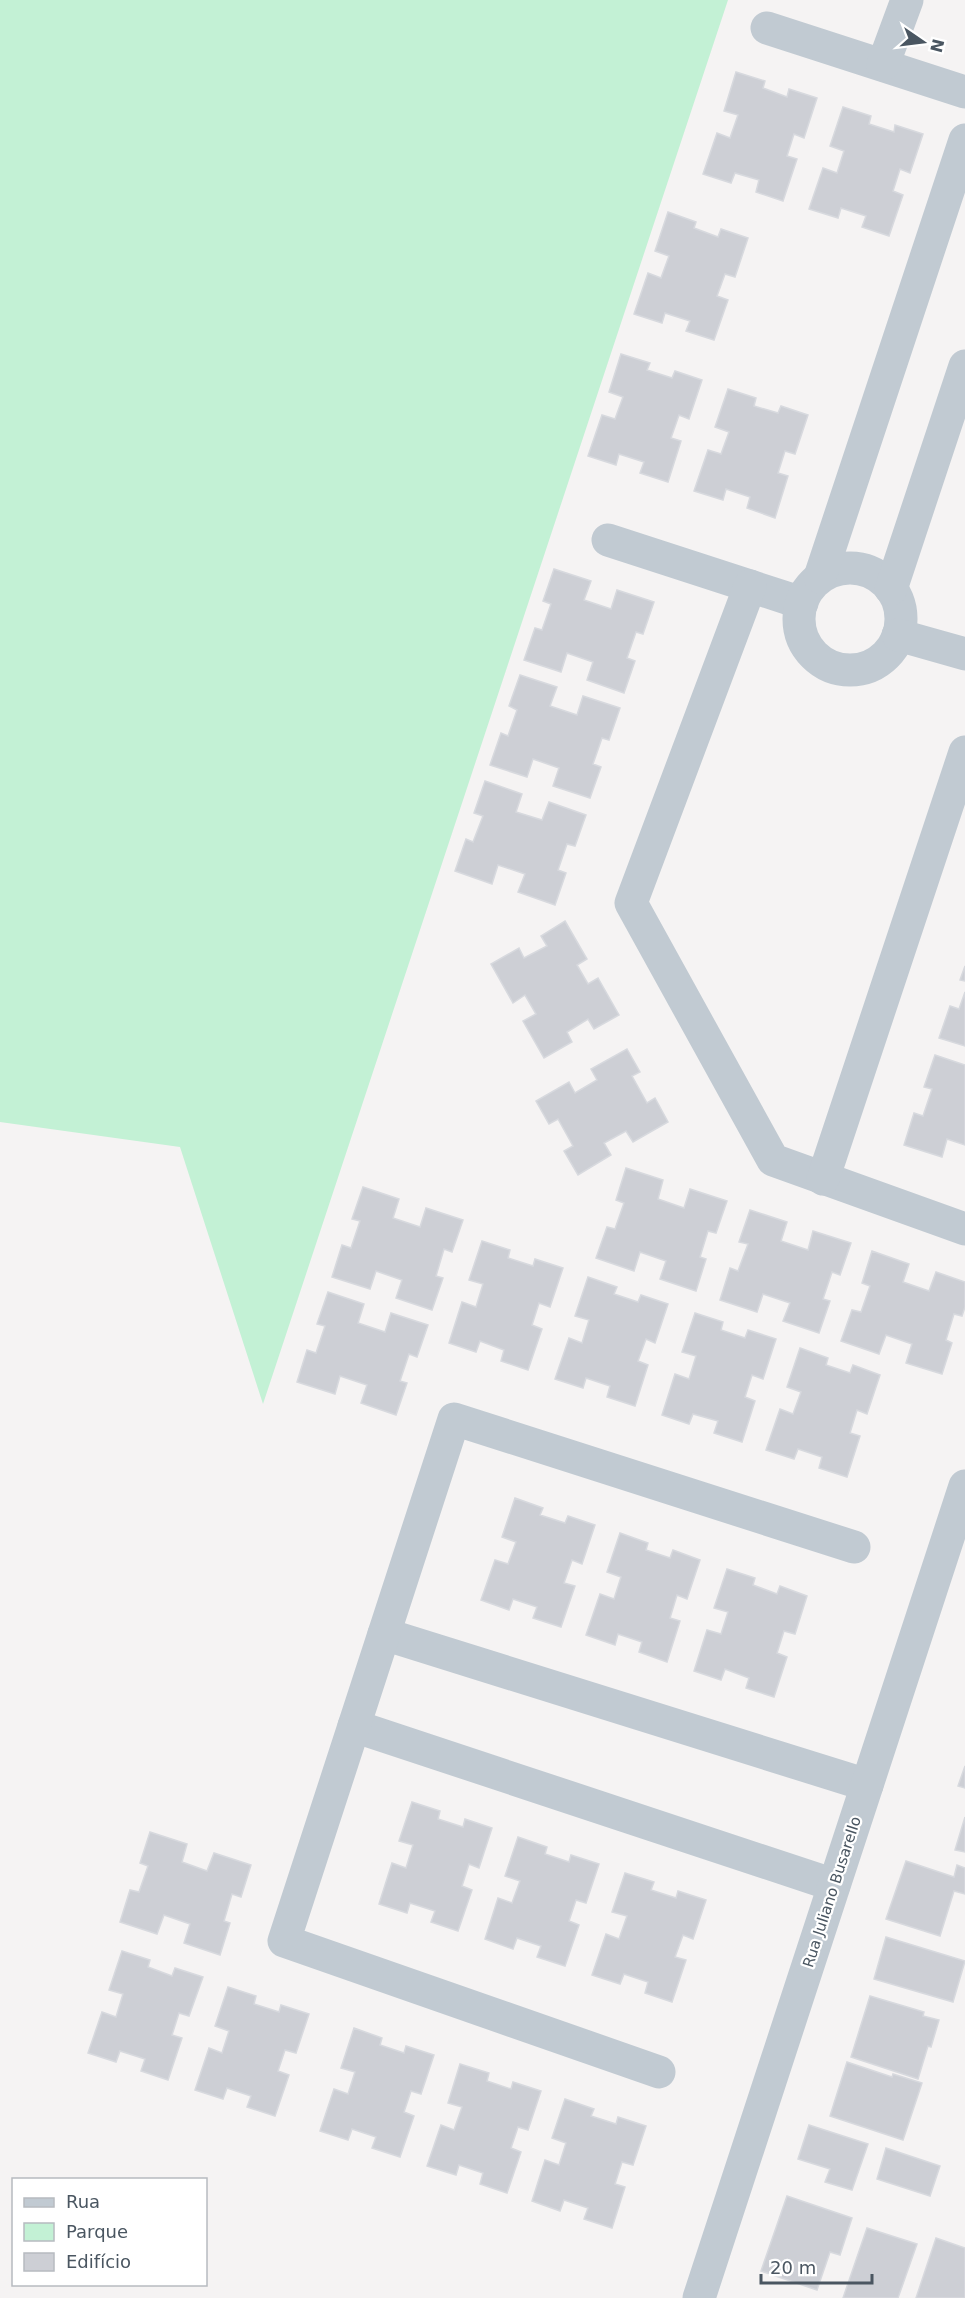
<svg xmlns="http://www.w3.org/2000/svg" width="965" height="2298" font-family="'DejaVu Sans',sans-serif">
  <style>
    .green { fill: #c3f1d5 }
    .building { fill: #cdcfd5; stroke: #d7d9de; stroke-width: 1.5 }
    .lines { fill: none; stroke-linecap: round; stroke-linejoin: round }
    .minor { stroke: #c1cad2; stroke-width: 33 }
    .labels { text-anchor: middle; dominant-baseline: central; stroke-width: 4.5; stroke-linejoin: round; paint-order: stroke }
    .street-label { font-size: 15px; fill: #4a5661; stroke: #fff }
  </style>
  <rect width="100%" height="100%" fill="#f5f3f3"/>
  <!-- green -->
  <polygon class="green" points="0,0 728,0 263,1404 180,1147 0,1122"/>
  <!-- building -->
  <g class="building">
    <polygon points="736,72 765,81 763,88 787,97 789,89 817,98 804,138 794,134 787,156 797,159 783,201 756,192 759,180 735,173 731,183 703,174 717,133 730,138 738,115 724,111"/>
    <polygon points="843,107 871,116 869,124 894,132 895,125 923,134 910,173 900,169 893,191 903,195 889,236 862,227 866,216 841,208 838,218 809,209 823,168 837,173 844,151 830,146"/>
    <polygon points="668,212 696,222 694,228 718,237 721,229 748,238 735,277 725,274 717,296 728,300 714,340 686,331 690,321 665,313 662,323 634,314 648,273 661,278 669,256 655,251"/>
    <polygon points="621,354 650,363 647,370 672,378 675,371 702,380 689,419 679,415 671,438 681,441 668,482 640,473 644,462 619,454 616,465 588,456 602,415 615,419 623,397 609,392"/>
    <polygon points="728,389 756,398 754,406 778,413 781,406 808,415 795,454 785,451 778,473 788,476 775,518 747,508 750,497 726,489 723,500 694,491 708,450 721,454 729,432 715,427"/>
    <polygon points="554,569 591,581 584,600 611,609 617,590 654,602 643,634 636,632 627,658 635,661 624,693 587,680 593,662 567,653 561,672 524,660 535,628 542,630 551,604 543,601"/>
    <polygon points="520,675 557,687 550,706 577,715 583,696 620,708 609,740 602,738 593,764 601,767 590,798 553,786 559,768 533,759 527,777 490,765 501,733 508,736 517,710 509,706"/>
    <polygon points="485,781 522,794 516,812 542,820 549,802 586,815 575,846 567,844 558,870 566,873 555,905 518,892 525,874 498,865 492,884 455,871 466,839 473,842 483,816 474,813"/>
    <polygon points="565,921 587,959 577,965 588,984 598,978 619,1015 594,1029 588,1019 567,1032 572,1042 544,1058 523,1021 536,1014 525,995 513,1003 491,964 519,948 524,958 547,946 541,936"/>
    <polygon points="965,966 965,981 960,980"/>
    <polygon points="965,992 965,1046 939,1038 950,1006 959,1009"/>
    <polygon points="627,1049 640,1072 632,1076 647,1103 655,1098 668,1122 633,1142 626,1131 604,1143 611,1155 578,1175 564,1151 573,1146 558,1119 549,1124 536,1101 569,1082 575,1093 597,1080 591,1069"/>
    <polygon points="935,1055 965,1065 965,1145 947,1139 942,1157 904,1145 914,1113 923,1116 932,1089 924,1087"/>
    <polygon points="626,1168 663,1180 658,1199 684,1208 690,1189 727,1201 716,1233 708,1231 700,1257 706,1259 696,1291 660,1279 666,1261 640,1252 634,1271 596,1258 607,1227 615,1229 624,1203 616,1200"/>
    <polygon points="363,1187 399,1199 393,1218 420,1227 426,1208 463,1220 452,1252 444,1249 436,1276 443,1278 432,1310 396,1298 402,1280 376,1271 370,1289 332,1277 342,1245 351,1248 360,1221 352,1219"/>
    <polygon points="750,1210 787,1222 781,1241 808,1250 813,1231 851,1243 840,1275 832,1272 823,1299 830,1301 819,1333 783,1321 790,1303 763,1294 757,1312 720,1300 730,1268 738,1271 748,1244 739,1242"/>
    <polygon points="482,1241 510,1250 508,1258 533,1266 535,1259 563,1268 550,1307 539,1303 532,1325 542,1329 528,1370 501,1361 504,1350 480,1341 476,1352 449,1343 462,1302 476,1307 483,1284 469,1280"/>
    <polygon points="872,1251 909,1264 903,1282 929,1291 936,1272 965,1282 965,1307 962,1316 954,1314 946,1340 952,1343 942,1374 906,1363 912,1344 886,1335 879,1354 841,1341 852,1310 861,1312 870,1286 862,1283"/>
    <polygon points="588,1277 617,1287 614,1294 638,1302 641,1295 668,1304 655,1343 646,1339 638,1361 648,1365 635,1406 607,1397 610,1386 586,1378 583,1388 555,1379 569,1338 582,1343 589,1320 575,1316"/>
    <polygon points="328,1292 364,1304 358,1323 385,1332 391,1313 428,1325 417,1357 409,1354 400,1381 407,1383 396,1415 361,1403 367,1385 340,1376 335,1394 297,1382 307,1350 316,1353 325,1326 317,1324"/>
    <polygon points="695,1313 723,1322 721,1330 745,1338 748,1330 776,1339 763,1379 752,1375 745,1397 755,1401 742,1442 714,1433 718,1421 693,1414 689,1424 662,1415 675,1374 689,1379 696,1356 682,1352"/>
    <polygon points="800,1348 828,1358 826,1365 850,1373 853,1365 880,1375 867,1414 857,1410 850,1433 860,1436 847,1477 819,1468 822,1457 798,1449 794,1459 766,1450 780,1409 793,1414 801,1392 787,1387"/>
    <polygon points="515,1498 543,1508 540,1515 565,1523 568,1516 595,1525 582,1564 572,1560 564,1583 575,1586 561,1627 533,1618 537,1607 513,1599 509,1610 481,1600 495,1560 508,1564 516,1542 502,1537"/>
    <polygon points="620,1533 648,1543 646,1550 670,1558 673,1550 700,1560 687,1599 677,1595 670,1618 680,1621 667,1662 639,1652 642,1642 618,1634 615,1645 586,1635 600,1594 614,1599 621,1577 607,1572"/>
    <polygon points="727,1569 755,1578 753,1585 777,1594 780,1586 807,1596 795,1634 784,1631 777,1653 787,1657 774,1697 746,1688 749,1678 725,1669 721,1680 694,1671 707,1630 721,1634 728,1612 714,1608"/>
    <polygon points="965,1766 965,1788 958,1786"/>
    <polygon points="412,1802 440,1811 438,1819 463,1827 465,1819 492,1828 479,1868 469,1864 462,1886 472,1890 458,1931 431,1922 435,1911 410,1903 407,1913 379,1904 392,1863 406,1868 413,1845 399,1841"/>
    <polygon points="965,1817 965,1852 955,1850"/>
    <polygon points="150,1832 187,1844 182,1862 207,1871 214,1853 251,1865 241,1897 232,1894 224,1921 230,1923 220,1955 184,1943 190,1924 164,1915 157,1934 120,1922 130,1890 139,1892 148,1866 140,1863"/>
    <polygon points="518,1837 547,1847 545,1854 569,1862 571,1855 599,1864 586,1903 576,1900 569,1921 579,1925 565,1966 537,1957 541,1946 517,1938 513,1949 485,1939 498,1898 512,1903 520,1881 505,1876"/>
    <polygon points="906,1861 954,1877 957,1865 965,1868 965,1894 954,1891 940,1936 886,1919"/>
    <polygon points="625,1873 654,1882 651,1890 676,1898 678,1891 706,1900 693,1939 683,1935 675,1957 686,1960 672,2002 645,1993 648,1982 624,1974 620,1984 592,1975 606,1934 619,1939 627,1916 612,1912"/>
    <polygon points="886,1937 965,1961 953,2002 874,1979"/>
    <polygon points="122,1951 150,1960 148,1967 172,1976 175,1968 203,1977 189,2016 179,2013 172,2035 182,2038 168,2080 141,2071 145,2059 120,2051 116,2062 88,2053 102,2012 116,2017 123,1994 109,1990"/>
    <polygon points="228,1987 256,1996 254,2004 279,2012 281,2005 309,2014 296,2053 285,2050 278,2071 289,2075 275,2116 247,2107 251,2096 227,2088 223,2099 195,2090 209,2048 222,2053 229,2031 215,2026"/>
    <polygon points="870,1996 924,2012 923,2016 939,2020 931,2047 928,2046 918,2079 851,2057"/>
    <polygon points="354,2028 382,2038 380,2045 404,2053 406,2046 434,2055 421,2094 411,2091 404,2112 414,2116 400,2157 372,2148 376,2137 352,2129 348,2140 320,2131 334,2089 348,2094 355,2072 341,2068"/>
    <polygon points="847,2062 892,2077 893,2074 922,2083 903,2140 830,2116"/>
    <polygon points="460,2064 489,2073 487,2081 511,2089 513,2082 541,2091 528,2130 518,2127 511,2148 521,2152 507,2193 480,2184 483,2173 459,2165 456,2175 427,2166 441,2125 454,2130 462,2107 448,2103"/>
    <polygon points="565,2099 594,2109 591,2116 616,2124 618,2117 646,2126 633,2165 622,2162 615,2184 625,2187 612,2228 584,2219 588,2208 564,2200 560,2211 532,2201 545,2160 559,2165 566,2143 552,2138"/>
    <polygon points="809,2125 868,2144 852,2190 825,2182 830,2169 798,2159"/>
    <polygon points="886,2148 940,2166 930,2196 877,2179"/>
    <polygon points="787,2196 852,2218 840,2255 830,2252 817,2290 761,2271"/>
    <polygon points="867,2228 917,2244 898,2298 843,2298"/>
    <polygon points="936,2238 965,2248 965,2298 916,2298"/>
  </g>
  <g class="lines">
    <!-- minor -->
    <g class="minor">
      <polyline points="767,28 965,92"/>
      <polyline points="883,65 907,0"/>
      <polyline points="608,540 802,603"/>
      <circle cx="850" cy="619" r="51"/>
      <polyline points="820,577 965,140"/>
      <polyline points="750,586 631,903 773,1160 965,1229"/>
      <polyline points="891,589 965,366"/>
      <polyline points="898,635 965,654"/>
      <polyline points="823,1179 965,752"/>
      <polyline points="384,1634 867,1785"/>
      <polyline points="354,1726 834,1885"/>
      <polyline points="659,2072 284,1941 454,1419 854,1547"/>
      <polyline points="699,2298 965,1486"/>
    </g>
  </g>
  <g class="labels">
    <!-- street labels -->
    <g class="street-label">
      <text transform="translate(832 1892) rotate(-72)">Rua Juliano Busarello</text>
    </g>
  </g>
  <!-- legend -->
  <rect x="12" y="2178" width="195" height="108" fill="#ffffff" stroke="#b7bbc0" stroke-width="1.5"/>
  <rect x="24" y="2198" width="30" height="9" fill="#c1cad2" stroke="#b7bbc0" stroke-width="1.5"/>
  <text x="66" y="2208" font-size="18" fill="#4a5661">Rua</text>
  <rect x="24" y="2223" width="30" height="18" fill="#c3f1d5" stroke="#b7bbc0" stroke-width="1.5"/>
  <text x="66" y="2238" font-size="18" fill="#4a5661">Parque</text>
  <rect x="24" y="2253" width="30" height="18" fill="#cdcfd5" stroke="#b7bbc0" stroke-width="1.5"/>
  <text x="66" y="2268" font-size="18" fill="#4a5661">Edifício</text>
  <!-- north arrow -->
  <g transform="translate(923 42) rotate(104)" stroke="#ffffff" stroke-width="4.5" paint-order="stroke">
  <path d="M0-4.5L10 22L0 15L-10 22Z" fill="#4a5661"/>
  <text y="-9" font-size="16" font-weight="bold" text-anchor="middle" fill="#4a5661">N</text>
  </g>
  <!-- scale -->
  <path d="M761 2274v9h111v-9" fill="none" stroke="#4a5661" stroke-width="3"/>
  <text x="770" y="2274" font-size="18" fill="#4a5661" stroke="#ffffff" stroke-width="4.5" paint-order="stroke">20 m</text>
</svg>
